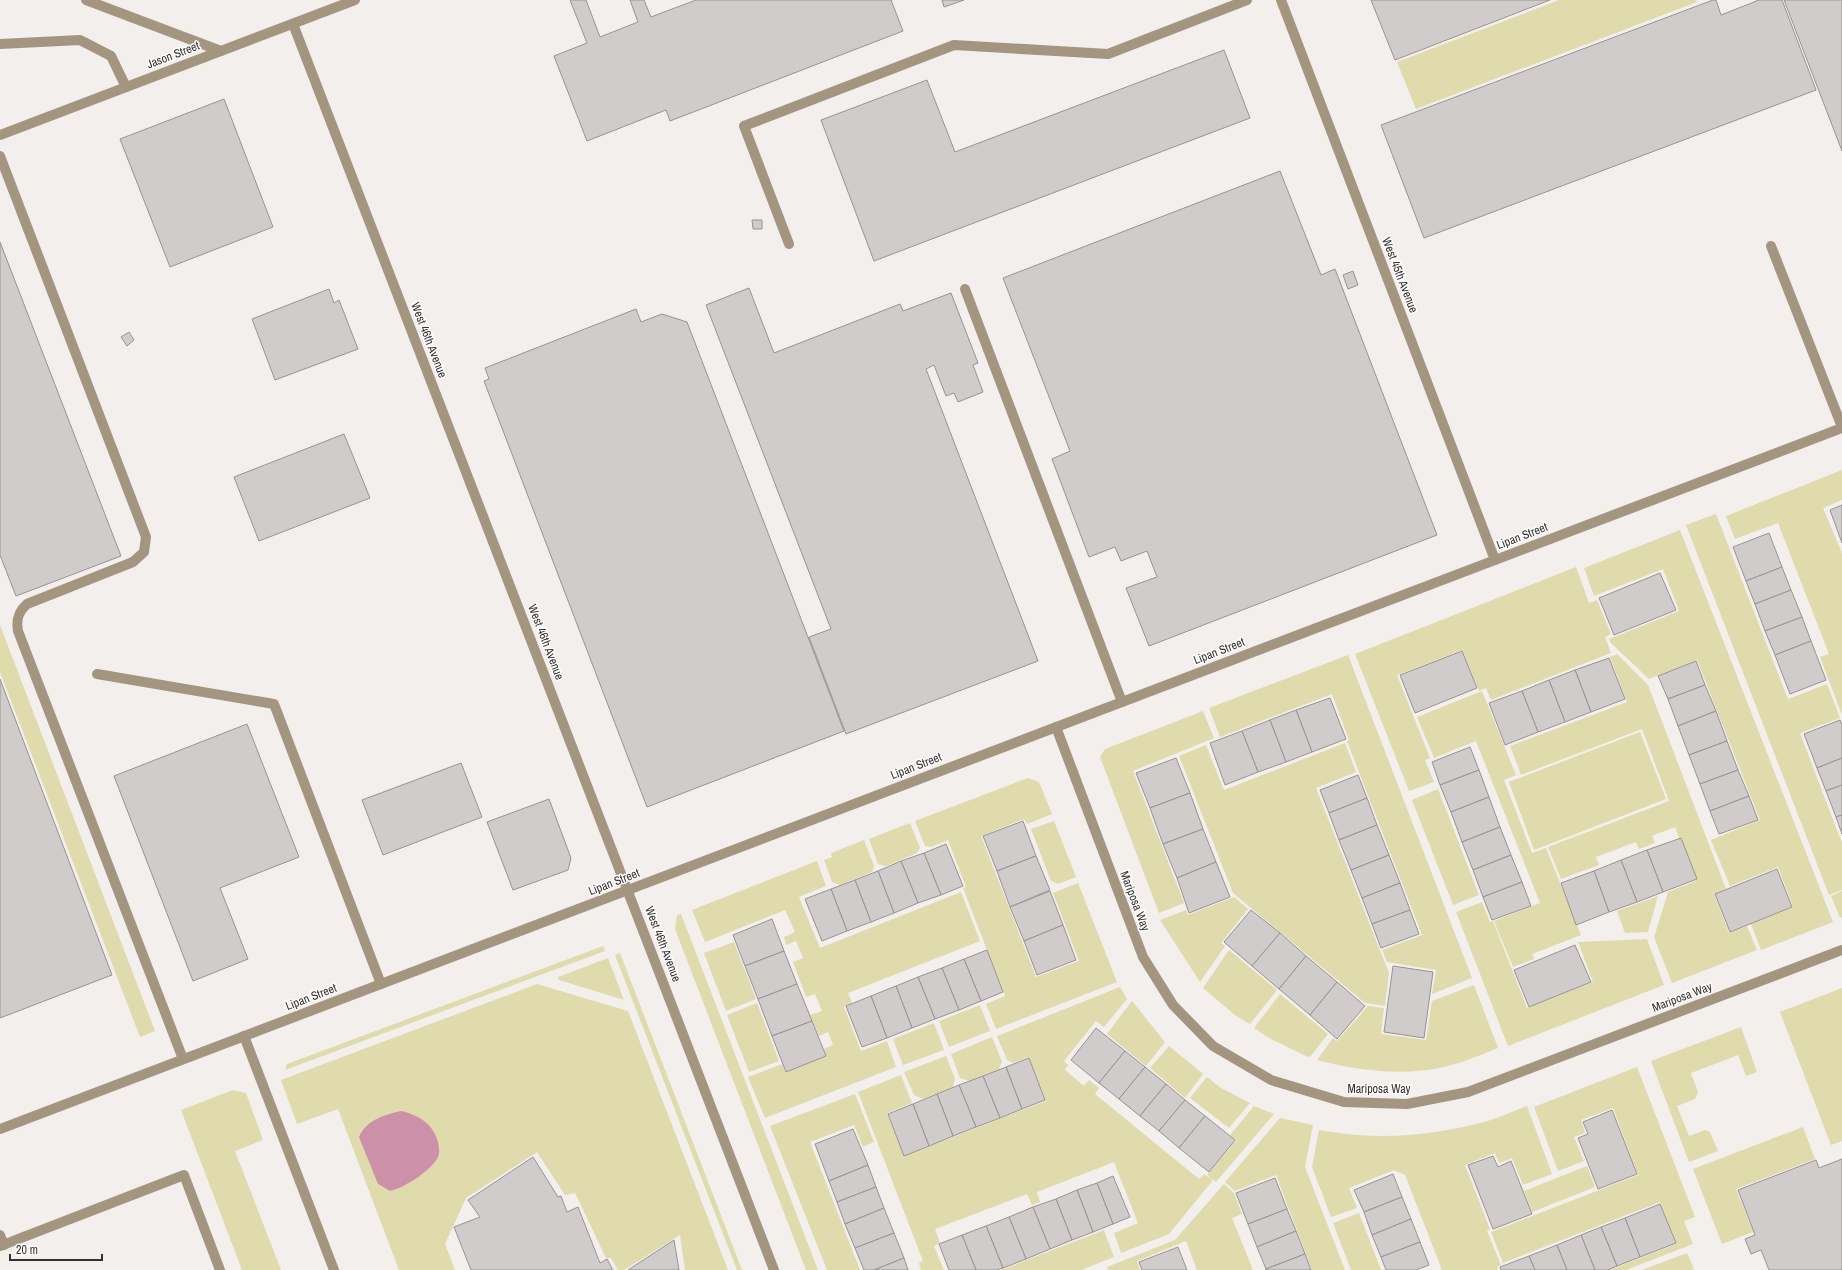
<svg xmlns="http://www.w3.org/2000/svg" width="1842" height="1270" font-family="'Archivo Narrow',sans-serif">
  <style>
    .green { fill: #dfdbad; fill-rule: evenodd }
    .water { fill: #cc91a8 }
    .building { fill: #d0cccc; stroke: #979393 }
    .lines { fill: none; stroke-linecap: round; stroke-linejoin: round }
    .minor { stroke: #a49580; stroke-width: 10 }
    .labels { text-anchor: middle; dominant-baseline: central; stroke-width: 3; stroke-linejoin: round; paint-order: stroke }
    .street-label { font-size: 12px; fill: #333231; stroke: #fffdfc }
  </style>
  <rect width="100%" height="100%" fill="#f2efed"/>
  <!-- green -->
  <g class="green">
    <polygon points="1559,0 1696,0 1697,2 1416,109 1397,62"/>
    <polygon points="1842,470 1842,500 1823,508 1842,553 1842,715 1820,657 1829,654 1778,523 1735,539 1726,516"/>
    <polygon points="1716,514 1788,699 1827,684 1840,718 1800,733 1842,843 1842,890 1829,895 1686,525"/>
    <polygon points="1680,530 1833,922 1761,950 1751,924 1793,907 1778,867 1730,886 1711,840 1760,820 1697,660 1649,679 1611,643 1609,639 1679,611 1663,569 1594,596 1584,568"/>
    <polygon points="1576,567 1589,603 1597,600 1611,634 1605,637 1611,653 1491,700 1486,688 1479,691 1462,650 1397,675 1430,758 1425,760 1434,782 1409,791 1355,654"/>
    <polygon points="0,625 155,1031 140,1037 0,672"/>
    <polygon points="1617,654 1648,685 1726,889 1714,894 1729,933 1747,926 1757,950 1672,983 1654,937 1668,892 1696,881 1675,827 1652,836 1655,843 1639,849 1636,842 1596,857 1599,865 1561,879 1548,847 1669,801 1642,729 1521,775 1510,746 1627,702 1610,657"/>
    <polygon points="1348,655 1472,978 1432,994 1436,970 1387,962 1382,950 1422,935 1347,741 1349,740 1332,694 1220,737 1209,708"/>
    <polygon points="1482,691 1516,775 1504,780 1532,853 1546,848 1581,935 1532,954 1534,959 1513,967 1494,921 1540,903 1476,741 1434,758 1417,717"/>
    <polygon points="1203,711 1214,738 1133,771 1184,903 1159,913 1100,757 1105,749"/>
    <polygon points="1640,732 1666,799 1534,850 1509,782"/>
    <polygon points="1345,743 1356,772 1316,788 1389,973 1385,1006 1365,1003 1233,893 1179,756 1206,745 1224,790"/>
    <polygon points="1028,778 1039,782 1052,814 1027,824 1024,819 981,836 1036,977 1079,961 1053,893 1078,883 1117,982 996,1029 986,1004 1005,996 963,888 966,887 948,840 931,847 925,846 915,821"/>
    <polygon points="1438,789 1479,895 1453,905 1412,800"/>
    <polygon points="1054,821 1076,877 1058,884 1051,881 1031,829"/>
    <polygon points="910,823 920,848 917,853 886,866 878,864 869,839"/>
    <polygon points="864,840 874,866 872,872 840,885 832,882 824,860 832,857 831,853"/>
    <polygon points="817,861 826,886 799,897 820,948 961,892 980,941 848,993 852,1003 844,1007 861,1051 887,1041 896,1067 765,1118 748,1077 782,1064 785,1072 825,1056 822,1050 833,1045 828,1032 819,1036 810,1015 822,1011 815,994 806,997 793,962 803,958 796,941 786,945 784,937 795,932 785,910 705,942 692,910"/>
    <polygon points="1842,891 1842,917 1840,918 1831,896"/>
    <polygon points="1658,896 1648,932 1625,933 1617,911"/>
    <polygon points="1234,897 1248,909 1221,943 1225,946 1200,982 1160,920 1186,910 1188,915"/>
    <polygon points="1482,902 1490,922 1493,921 1527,1008 1593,982 1578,942 1647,939 1664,985 1508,1046 1456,912"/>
    <polygon points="681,914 818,1270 806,1270 675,929 677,915"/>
    <polygon points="734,942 756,999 726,1011 704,953"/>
    <polygon points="603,946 605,951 285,1070 287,1064"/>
    <polygon points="1229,950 1277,990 1250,1024 1235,1015 1203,988"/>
    <polygon points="620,953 742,1270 737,1270 615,955"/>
    <polygon points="608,958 624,1000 559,980 558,977 561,976"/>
    <path d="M537 984 628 1011 728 1270H685L680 1235 624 1270H618L611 1258H606L575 1193 565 1195 537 1152 466 1198 445 1244 455 1270H399L338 1109 297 1124 281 1080ZM378 1118 422 1174 402 1186 390 1191 378 1184 362 1131Z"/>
    <path d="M1474 985 1498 1048C1478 1056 1460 1064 1439 1068 1398 1076 1356 1070 1317 1060L1333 1038 1337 1041 1368 1006 1384 1008 1381 1034 1426 1040 1432 1001Z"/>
    <polygon points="1120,987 1127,999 1104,1027 1096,1021 1064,1061 1068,1065 1065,1070 1084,1086 1089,1080 1099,1088 1095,1094 1199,1179 1204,1174 1213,1180 1169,1234 1121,1253 1114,1233 1138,1223 1114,1162 1037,1192 1040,1202 1032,1205 1027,1194 935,1229 940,1243 934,1246 944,1270 921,1270 919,1263 923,1261 858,1092 901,1075 912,1103 887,1113 904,1156 1046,1101 1029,1057 1013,1063 1007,1060 997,1036"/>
    <polygon points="1842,988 1842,1141 1831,1145 1780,1012"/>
    <polygon points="1280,994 1328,1034 1310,1057 1306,1056 1269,1038 1254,1028"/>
    <polygon points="1132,1001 1165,1042 1146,1066 1107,1034"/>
    <polygon points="757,1003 779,1061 749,1072 727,1015"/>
    <polygon points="980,1005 990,1031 949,1047 939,1021"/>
    <polygon points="934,1023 944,1050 903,1065 893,1039"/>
    <polygon points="1741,1027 1757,1072 1746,1076 1738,1055 1691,1073 1698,1092 1695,1099 1677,1106 1689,1136 1705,1130 1710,1132 1718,1151 1689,1162 1651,1061"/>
    <polygon points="992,1037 1002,1062 999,1069 969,1081 960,1078 951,1054"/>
    <polygon points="1169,1046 1203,1074 1185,1098 1150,1068"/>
    <polygon points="946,1056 955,1079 953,1087 923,1099 914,1095 904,1072"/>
    <polygon points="1637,1067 1695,1217 1684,1221 1693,1244 1626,1270 1610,1270 1676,1244 1660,1202 1503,1263 1491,1232 1638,1175 1613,1108 1581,1120 1585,1133 1574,1137 1584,1161 1558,1171 1534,1107"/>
    <polygon points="1207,1077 1221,1088 1250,1103 1229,1128 1190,1098"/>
    <polygon points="233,1090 246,1093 263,1140 235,1151 281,1270 242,1270 181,1110"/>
    <polygon points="855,1094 874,1142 863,1147 854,1125 810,1142 860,1270 827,1270 770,1126"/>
    <polygon points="1254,1106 1274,1114 1216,1182 1207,1175 1236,1140 1230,1135"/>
    <path d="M1527 1106 1552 1174 1523 1185 1512 1158 1499 1163 1495 1153 1465 1165 1490 1229 1487 1231 1501 1265 1497 1267 1498 1270H1442L1405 1175 1394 1170 1349 1188 1357 1208 1331 1217 1312 1167 1319 1130C1372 1140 1427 1137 1480 1123 1496 1119 1511 1112 1527 1106Z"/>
    <polygon points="1280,1118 1313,1125 1305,1167 1345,1270 1312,1270 1276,1175 1235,1191 1225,1182"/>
    <polygon points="1803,1127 1815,1159 1736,1189 1753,1232 1722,1244 1693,1169"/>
    <polygon points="1587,1166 1595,1187 1532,1212 1524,1191"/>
    <polygon points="1224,1184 1234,1193 1242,1214 1232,1218 1253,1270 1197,1270 1186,1241 1137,1261 1140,1270 1108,1270 1107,1267 1175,1240"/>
    <polygon points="1359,1213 1381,1270 1351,1270 1333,1223"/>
    <polygon points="1104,1230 1114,1257 1081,1270 1001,1270"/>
    <polygon points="1687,1253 1694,1269 1690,1270 1642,1270"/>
  </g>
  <!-- water -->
  <path class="water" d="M402 1111C420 1116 433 1124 438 1142 439 1148 440 1152 438 1157 431 1171 404 1188 390 1191L378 1184 359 1137C366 1120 386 1114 402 1111Z"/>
  <!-- building -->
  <g class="building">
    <polygon points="570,0 586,0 600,37 638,22 630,0 644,0 651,17 696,0 891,0 903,31 670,121 666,110 587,141 554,56 587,43"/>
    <polygon points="942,0 964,0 944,7"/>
    <polygon points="1371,0 1550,0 1395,60"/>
    <polygon points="1713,0 1716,0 1721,15 1759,0 1782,0 1816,90 1424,238 1381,125"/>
    <polygon points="1784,0 1842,0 1842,151"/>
    <polygon points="1224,50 1250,118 874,261 821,120 927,80 955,152"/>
    <polygon points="224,99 273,227 170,267 120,139"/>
    <polygon points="1280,171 1321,275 1335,269 1437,535 1149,646 1126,588 1157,577 1147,551 1121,561 1115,547 1089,557 1052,459 1070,451 1003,278"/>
    <polygon points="752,220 762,220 762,229 753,229"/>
    <polygon points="0,242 121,556 16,596 0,555"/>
    <polygon points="1353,271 1358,285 1348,289 1343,275"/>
    <polygon points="749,288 774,353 900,304 903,311 951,293 978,363 973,365 983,392 958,402 954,393 946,396 934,365 926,369 1038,661 846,734 809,637 831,629 706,305"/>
    <polygon points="329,289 334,303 339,300 358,349 275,380 252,319"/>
    <polygon points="636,309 641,322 662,314 687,322 844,731 647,807 484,381 489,379 485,368"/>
    <polygon points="129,332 134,340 127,346 121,337"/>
    <polygon points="344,434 370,498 259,541 234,477"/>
    <polygon points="1842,505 1842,543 1830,510"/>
    <polygon points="1769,533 1782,567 1746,581 1733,547"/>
    <polygon points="1782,567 1791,590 1755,604 1746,581"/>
    <polygon points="1660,573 1676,610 1614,635 1599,598"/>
    <polygon points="1791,590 1802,617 1765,631 1755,604"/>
    <polygon points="1802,617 1811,641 1775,655 1765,631"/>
    <polygon points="1811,641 1826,680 1790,694 1775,655"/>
    <polygon points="1462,651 1477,688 1415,713 1400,675"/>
    <polygon points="1609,658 1625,699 1591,712 1575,670"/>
    <polygon points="1696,661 1705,685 1668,699 1658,676"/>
    <polygon points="1575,670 1591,712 1565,722 1549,680"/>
    <polygon points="0,679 112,975 0,1018"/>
    <polygon points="1549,680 1565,722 1538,732 1522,691"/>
    <polygon points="1705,685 1716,711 1678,726 1668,699"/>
    <polygon points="1522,691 1538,732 1505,745 1489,703"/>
    <polygon points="1330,698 1346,739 1312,752 1296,710"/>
    <polygon points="1296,710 1312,752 1286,762 1270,720"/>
    <polygon points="1716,711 1727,741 1689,755 1678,726"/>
    <polygon points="1270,720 1286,762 1258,772 1242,731"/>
    <polygon points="1840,720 1842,725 1842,758 1817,768 1804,734"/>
    <polygon points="247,724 299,857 220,888 248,959 193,981 114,776"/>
    <polygon points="1242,731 1258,772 1225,785 1210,743"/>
    <polygon points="1727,741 1738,770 1700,784 1689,755"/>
    <polygon points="1470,747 1479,770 1440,785 1432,762"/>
    <polygon points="1176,758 1190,793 1150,808 1136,773"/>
    <polygon points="1842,758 1842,785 1826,791 1817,768"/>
    <polygon points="461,763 482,817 383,855 362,800"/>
    <polygon points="1479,770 1489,797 1451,812 1440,785"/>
    <polygon points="1738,770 1749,796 1710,811 1700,784"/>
    <polygon points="1358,775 1367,798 1329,813 1320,790"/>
    <polygon points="1842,785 1842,815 1836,817 1826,791"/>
    <polygon points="1190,793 1203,829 1163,844 1150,808"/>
    <polygon points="1749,796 1758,820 1719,834 1710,811"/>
    <polygon points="1489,797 1500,827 1462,842 1451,812"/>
    <polygon points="1367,798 1377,825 1339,840 1329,813"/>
    <polygon points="549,799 571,858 568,870 513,890 487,822"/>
    <polygon points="1842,815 1842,834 1836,817"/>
    <polygon points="1023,821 1036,856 997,871 983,836"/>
    <polygon points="1377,825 1389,855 1351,870 1339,840"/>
    <polygon points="1500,827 1511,855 1473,870 1462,842"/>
    <polygon points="1203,829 1216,862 1177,878 1163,844"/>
    <polygon points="1681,838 1697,879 1663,892 1647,850"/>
    <polygon points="946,844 963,886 941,895 924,853"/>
    <polygon points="1647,850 1663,892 1637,902 1621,860"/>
    <polygon points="924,853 941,895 918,903 901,861"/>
    <polygon points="1389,855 1400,883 1362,898 1351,870"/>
    <polygon points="1511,855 1522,882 1483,897 1473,870"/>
    <polygon points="1036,856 1050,890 1010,907 997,871"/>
    <polygon points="1621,860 1637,902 1609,912 1594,871"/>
    <polygon points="901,861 918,903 894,913 878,871"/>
    <polygon points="1216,862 1230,897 1189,913 1177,878"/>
    <polygon points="1777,869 1792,907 1730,932 1715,894"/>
    <polygon points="878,871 894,913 871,922 855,880"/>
    <polygon points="1594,871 1609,912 1576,925 1561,883"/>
    <polygon points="855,880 871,922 847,931 831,889"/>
    <polygon points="1522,882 1531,906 1492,920 1483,897"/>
    <polygon points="1400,883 1410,910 1372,924 1362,898"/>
    <polygon points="831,889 847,931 822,941 805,899"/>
    <polygon points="1050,891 1063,925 1024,941 1010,907"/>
    <polygon points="1251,910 1280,933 1252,966 1224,942"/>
    <polygon points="1410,910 1419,934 1381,948 1372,924"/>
    <polygon points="772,919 784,951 745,966 733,935"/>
    <polygon points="1063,925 1076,960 1037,975 1024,941"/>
    <polygon points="1280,933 1306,956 1279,989 1252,966"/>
    <polygon points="1575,945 1591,982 1529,1007 1514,970"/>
    <polygon points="987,950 1003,992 981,1001 964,959"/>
    <polygon points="784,951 797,984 758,999 745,966"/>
    <polygon points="1306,956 1337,982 1310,1015 1279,989"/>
    <polygon points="964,959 981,1001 959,1010 942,968"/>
    <polygon points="1393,966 1433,972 1424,1038 1384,1032"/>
    <polygon points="942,968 959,1010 935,1019 918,977"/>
    <polygon points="918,977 935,1019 912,1028 896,986"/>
    <polygon points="1337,982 1365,1006 1337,1039 1310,1015"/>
    <polygon points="797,984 812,1021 772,1036 758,999"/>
    <polygon points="896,986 912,1028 887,1038 871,996"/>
    <polygon points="871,996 887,1038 862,1047 846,1006"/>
    <polygon points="812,1021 826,1056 786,1072 772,1036"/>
    <polygon points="1096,1028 1125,1051 1099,1083 1071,1060"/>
    <polygon points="1125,1051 1145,1067 1119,1099 1099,1083"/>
    <polygon points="1029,1058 1045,1100 1022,1109 1006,1067"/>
    <polygon points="1006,1067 1022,1109 1000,1118 983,1076"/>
    <polygon points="1145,1067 1166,1084 1140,1116 1119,1099"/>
    <polygon points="983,1076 1000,1118 976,1127 959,1085"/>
    <polygon points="1166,1084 1185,1100 1159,1131 1140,1116"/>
    <polygon points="959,1085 976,1127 953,1136 937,1094"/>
    <polygon points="937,1094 953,1136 929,1146 913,1104"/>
    <polygon points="1185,1100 1205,1116 1179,1148 1159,1131"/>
    <polygon points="913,1104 929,1146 904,1156 888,1114"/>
    <polygon points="1612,1110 1637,1174 1598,1189 1578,1138 1588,1134 1583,1122"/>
    <polygon points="1205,1116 1235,1140 1209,1172 1179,1148"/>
    <polygon points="853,1129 868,1165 829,1181 815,1144"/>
    <polygon points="1493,1156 1498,1167 1511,1161 1532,1214 1493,1229 1468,1165"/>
    <polygon points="533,1157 558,1197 561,1196 567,1212 578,1207 600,1263 607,1259 613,1270 471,1270 454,1227 480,1217 468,1200"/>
    <polygon points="1842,1159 1842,1270 1769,1270 1761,1250 1751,1254 1745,1239 1755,1235 1738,1190 1816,1160 1819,1168"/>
    <polygon points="868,1165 876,1187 837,1202 829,1181"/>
    <polygon points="1393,1174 1402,1197 1364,1212 1354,1190"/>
    <polygon points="1113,1176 1130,1217 1113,1224 1097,1183"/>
    <polygon points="1275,1178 1287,1209 1248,1224 1236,1193"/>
    <polygon points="1097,1183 1113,1224 1093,1232 1077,1190"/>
    <polygon points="876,1187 884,1208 845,1224 837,1202"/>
    <polygon points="1077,1190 1093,1232 1072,1240 1056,1199"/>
    <polygon points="1402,1197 1411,1219 1372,1235 1364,1212"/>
    <polygon points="1056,1199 1072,1240 1050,1249 1033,1207"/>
    <polygon points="1660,1204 1676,1243 1640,1257 1625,1218"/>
    <polygon points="1033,1207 1050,1249 1026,1259 1009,1217"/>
    <polygon points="884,1208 894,1233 855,1248 845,1224"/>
    <polygon points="1287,1209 1296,1231 1257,1247 1248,1224"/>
    <polygon points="1009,1217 1026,1259 1003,1268 986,1226"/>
    <polygon points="1625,1218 1640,1257 1617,1266 1601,1227"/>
    <polygon points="1411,1219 1420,1242 1381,1257 1372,1235"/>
    <polygon points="986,1226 1003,1268 997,1270 976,1270 962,1235"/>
    <polygon points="1601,1227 1617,1266 1608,1270 1595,1270 1581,1235"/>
    <polygon points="1296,1231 1305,1254 1266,1269 1257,1247"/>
    <polygon points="894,1233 904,1258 874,1270 864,1270 855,1248"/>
    <polygon points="962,1235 976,1270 949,1270 939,1244"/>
    <polygon points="1581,1235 1595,1270 1567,1270 1557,1245"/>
    <polygon points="674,1240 679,1270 628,1270"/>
    <polygon points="1420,1242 1429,1265 1416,1270 1386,1270 1381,1257"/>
    <polygon points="1557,1245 1567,1270 1535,1270 1529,1256"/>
    <polygon points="1178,1247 1187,1270 1142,1270 1139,1262"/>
    <polygon points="1305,1254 1311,1270 1266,1270 1266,1269"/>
    <polygon points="1529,1256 1535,1270 1501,1270 1500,1267"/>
    <polygon points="904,1258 908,1270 874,1270"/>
  </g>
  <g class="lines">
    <!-- minor -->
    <g class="minor">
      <polyline points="86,0 221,51"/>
      <polyline points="1281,0 1495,560"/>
      <polyline points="293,24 774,1270"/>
      <polyline points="0,44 80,40 111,56 126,87"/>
      <polyline points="0,135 355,0"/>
      <path d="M0 156 146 537 144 552 133 562 27 604C18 612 16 620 18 631L183 1059"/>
      <polyline points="789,244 744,126 954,45 1108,54 1247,0"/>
      <polyline points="1771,246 1842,427"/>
      <polyline points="965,289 1122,702"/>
      <polyline points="97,674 274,704 381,984"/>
      <polyline points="1056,727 1143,957 1173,1005 1213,1046 1271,1080 1344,1102 1407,1104 1468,1092 1842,950"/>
      <polyline points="244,1036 334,1270"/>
      <polyline points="0,1129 1842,428"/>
      <polyline points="0,1235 4,1245"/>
      <polyline points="0,1246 184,1175 220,1270"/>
    </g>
  </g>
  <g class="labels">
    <!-- street labels -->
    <g class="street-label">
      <text transform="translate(173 55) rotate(-21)">Jason Street</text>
      <text transform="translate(1400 275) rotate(69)">West 45th Avenue</text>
      <text transform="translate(429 340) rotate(69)">West 46th Avenue</text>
      <text transform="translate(1522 536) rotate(-21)">Lipan Street</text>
      <text transform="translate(546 642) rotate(69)">West 46th Avenue</text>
      <text transform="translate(1219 651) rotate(-21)">Lipan Street</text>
      <text transform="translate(916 766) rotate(-21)">Lipan Street</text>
      <text transform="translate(614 882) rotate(-21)">Lipan Street</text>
      <text transform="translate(1135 901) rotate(69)">Mariposa Way</text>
      <text transform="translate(663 944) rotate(69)">West 46th Avenue</text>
      <text transform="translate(311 997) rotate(-21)">Lipan Street</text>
      <text transform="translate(1682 997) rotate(-21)">Mariposa Way</text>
      <text x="1379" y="1089">Mariposa Way</text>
    </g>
  </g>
  <!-- scale -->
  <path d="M10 1254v6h92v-6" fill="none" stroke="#333231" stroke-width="2"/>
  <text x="16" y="1254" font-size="12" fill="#333231" stroke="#fffdfc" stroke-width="3" paint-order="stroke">20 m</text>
</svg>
